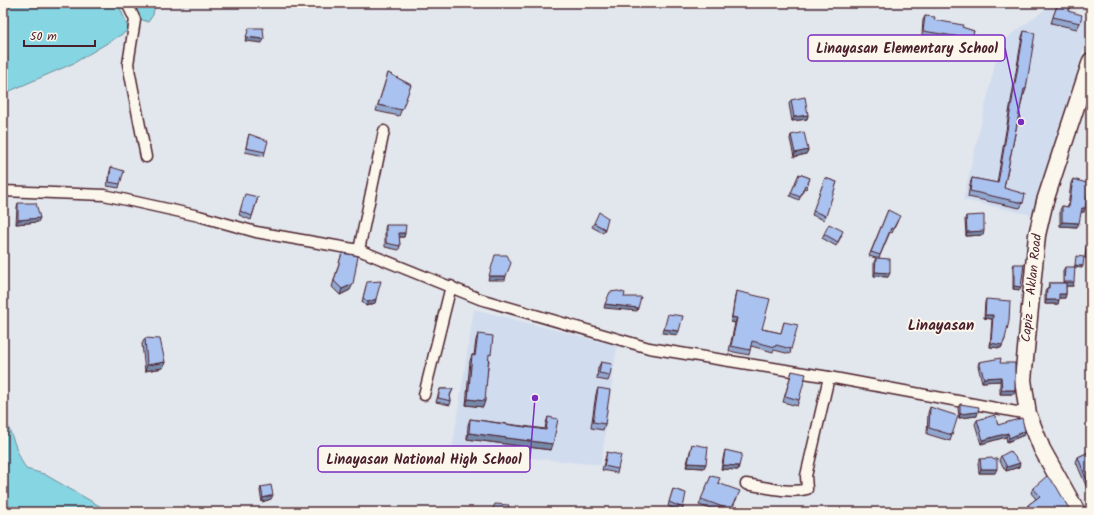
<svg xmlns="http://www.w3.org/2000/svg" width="1094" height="515" font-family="Kalam,sans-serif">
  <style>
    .built { fill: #d1dcee }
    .water { fill: #86d5e2; stroke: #6e8c99 }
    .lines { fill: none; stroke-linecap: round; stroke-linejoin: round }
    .minor-casing { stroke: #4a1f2b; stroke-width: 13 }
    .primary-casing { stroke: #4a1f2b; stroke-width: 19 }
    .minor { stroke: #fbf7ec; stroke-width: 10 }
    .primary { stroke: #fbf7ec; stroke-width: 16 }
    .wall { fill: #91a7ce; stroke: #4a1f2b }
    .shaded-wall { fill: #7688a7; stroke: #4a1f2b }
    .building { fill: #a9c2ef; stroke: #4a1f2b }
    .labels { text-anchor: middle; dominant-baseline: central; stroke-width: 4; stroke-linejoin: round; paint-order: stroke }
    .street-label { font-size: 13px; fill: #4a1f2b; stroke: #fbf7ec }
    .quarter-label { font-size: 15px; font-weight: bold; fill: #4a1f2b; stroke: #fbf7ec }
    .leader { fill: none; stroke: #7b2cbf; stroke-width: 1.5 }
    .callout-dot { fill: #7b2cbf; stroke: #fbf7ec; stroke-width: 1.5 }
    .callout { fill: #fbf7ec; stroke: #7b2cbf; stroke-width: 1.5 }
    .callout-label { font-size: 14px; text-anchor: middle; font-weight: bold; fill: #4a1f2b }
  </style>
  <rect width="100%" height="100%" fill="#e2e7ed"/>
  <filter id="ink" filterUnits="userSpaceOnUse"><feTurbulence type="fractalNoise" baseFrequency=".025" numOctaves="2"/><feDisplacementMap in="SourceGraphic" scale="8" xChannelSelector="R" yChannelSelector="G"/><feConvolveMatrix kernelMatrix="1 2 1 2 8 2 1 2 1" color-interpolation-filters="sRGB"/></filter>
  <g filter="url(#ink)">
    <!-- built -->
    <g class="built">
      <polygon points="1051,5 1091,21 1091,25 1032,215 963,200 1000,43"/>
      <polygon points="474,309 617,346 601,465 452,450"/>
    </g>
    <!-- water -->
    <g class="water">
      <polygon points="3,3 118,3 129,30 74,63 3,94"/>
      <polygon points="128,3 155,3 153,15 148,22 138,18"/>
      <path d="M3 415C12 433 16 452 26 469L44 474 110 512H3Z"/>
    </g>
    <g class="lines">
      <defs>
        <g id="minor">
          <polyline points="127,3 135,20 128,64 146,157"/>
          <polyline points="3,191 104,195 199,216 256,232 359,250 480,299 649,348 829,377 1028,414"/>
          <polyline points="359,250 384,131"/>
          <polyline points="424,395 451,286"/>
          <path d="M746 484C766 487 788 494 807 489L806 476 829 377"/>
        </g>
        <polyline id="primary" points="1077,512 1042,449 1028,414 1023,380 1037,235 1045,201 1091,61"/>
      </defs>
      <!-- minor casing -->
      <use href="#minor" class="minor-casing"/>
      <!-- primary casing -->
      <use href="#primary" class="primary-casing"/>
      <!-- minor -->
      <use href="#minor" class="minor"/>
      <!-- primary -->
      <use href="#primary" class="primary"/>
    </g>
    <!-- wall -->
    <g class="wall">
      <polygon points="1058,3 1068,11 1080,23 1077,29 1051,23"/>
      <polygon points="925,16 934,20 974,31 968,46 958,41 922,35 923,20"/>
      <polygon points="1024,31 1026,89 1024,95 1023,95 1004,188 1023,203 1020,208 968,197 970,184 972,178 997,183 1022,37"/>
      <polygon points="388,73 411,85 399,116 376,111"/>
      <polygon points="791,100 808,115 807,119 792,121 789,104"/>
      <polygon points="249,134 265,152 264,156 245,152 248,138"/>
      <polygon points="791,135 808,150 806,154 794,157 790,139"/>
      <polygon points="111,167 120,184 119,188 107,186 110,171"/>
      <polygon points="799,174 810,178 806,189 804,188 799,200 790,196"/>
      <polygon points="825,178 837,182 824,220 812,215"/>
      <polygon points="1073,179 1085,208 1084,212 1081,212 1077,227 1060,226 1060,210 1062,206 1068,207 1071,183"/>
      <polygon points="258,197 251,220 239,215 244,198"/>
      <polygon points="18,203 38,222 16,224 17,207"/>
      <polygon points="888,210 898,220 892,233 890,232 879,258 888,277 874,276 874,262 876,258 869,256"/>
      <polygon points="966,216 983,235 966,236 965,220"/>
      <polygon points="594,223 605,229 603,233 592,227"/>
      <polygon points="386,225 405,233 404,237 399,237 400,246 399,250 385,247 385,229"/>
      <polygon points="824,234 842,235 836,246 822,238"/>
      <polygon points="1087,244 1091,244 1091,258 1085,258 1086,248"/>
      <polygon points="342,253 350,290 340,295 332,287"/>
      <polygon points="1014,264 1020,290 1013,289 1013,267"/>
      <polygon points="1065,267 1073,286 1066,286 1066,294 1065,298 1059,298 1058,304 1045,304 1045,292 1047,288 1048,288 1049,283 1063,283 1063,271"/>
      <polygon points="366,286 376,299 375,303 366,306 362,302"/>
      <polygon points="736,291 762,329 781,333 784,322 791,349 790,354 774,350 773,352 751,346 749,355 729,351 735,323 731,322 735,296"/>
      <polygon points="986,299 1005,339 1001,348 990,347 992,319 984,318 985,302"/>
      <polygon points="478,334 489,360 483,407 466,405 470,361 472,355 474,355 476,340"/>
      <polygon points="145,338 165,362 163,368 145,371 142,344"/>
      <polygon points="601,362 610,375 608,381 597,379 598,368"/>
      <polygon points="979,362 1000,363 1014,394 1000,394 1000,381 982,382 978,366"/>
      <polygon points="792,371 799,400 797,406 783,402"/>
      <polygon points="598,388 605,424 603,430 591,428 596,394"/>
      <polygon points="440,389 453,389 450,396 451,401 450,405 436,402"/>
      <polygon points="960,404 977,416 959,418 958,408"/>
      <polygon points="930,407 952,435 950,441 927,434 928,413"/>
      <polygon points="548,417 551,450 467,439 468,425 470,419 545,429 546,423"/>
      <polygon points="977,420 998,425 1024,435 1007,442 1006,437 981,444 975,424"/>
      <polygon points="692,444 704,468 686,467"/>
      <polygon points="725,450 738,470 721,469 724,454"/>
      <polygon points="1091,451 1091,495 1087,488 1076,462 1078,457"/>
      <polygon points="607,452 618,469 617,473 602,470"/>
      <polygon points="1001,456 1019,467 1006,471 999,460"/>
      <polygon points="980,459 995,473 979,473 978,463"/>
      <polygon points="711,476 718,484 738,496 730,512 719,512 699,505"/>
      <polygon points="261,487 271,499 262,502 260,491"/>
      <polygon points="1033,488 1071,512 1027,512 1026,510 1028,505 1036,499 1031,493"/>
      <polygon points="673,489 683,508 682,512 668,506"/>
    </g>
    <!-- shaded-wall -->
    <g class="shaded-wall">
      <polygon points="246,37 264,39 262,43 245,41"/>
      <polygon points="808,115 807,119 792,121 794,117"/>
      <polygon points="808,150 806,154 794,157 795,153"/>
      <polygon points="1082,208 1085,208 1084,212 1080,212"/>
      <polygon points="40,218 38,222 16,224 18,220"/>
      <polygon points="1062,222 1079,223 1077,227 1060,226"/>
      <polygon points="984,231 983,235 966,236 967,232"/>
      <polygon points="399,233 405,233 404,237 398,237"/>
      <polygon points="1086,254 1091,254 1091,258 1085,258"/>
      <polygon points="1075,265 1083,266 1082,268 1074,267"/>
      <polygon points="875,272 890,273 888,277 874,276"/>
      <polygon points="489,276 506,276 505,280 488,280"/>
      <polygon points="1064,282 1074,282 1073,286 1062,286"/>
      <polygon points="353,284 350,290 340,295 342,289"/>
      <polygon points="1014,286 1021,287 1020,290 1013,289"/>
      <polygon points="1059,294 1066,294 1065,298 1058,298"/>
      <polygon points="376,299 375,303 366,306 368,302"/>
      <polygon points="1046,300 1059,300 1058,304 1045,304"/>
      <polygon points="605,304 638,308 637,311 604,308"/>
      <polygon points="985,315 993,315 992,319 984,318"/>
      <polygon points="732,317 737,318 735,323 731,322"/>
      <polygon points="664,329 679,331 677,335 662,333"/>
      <polygon points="1005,339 1001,348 990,347 991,343"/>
      <polygon points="165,362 163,368 145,371 147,365"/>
      <polygon points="1001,377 1000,381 982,382 984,378"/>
      <polygon points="1002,390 1015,390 1014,394 1000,394"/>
      <polygon points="468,399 485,401 483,407 466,405"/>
      <polygon points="978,412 977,416 959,418 960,414"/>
      <polygon points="1025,431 1024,435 1007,442 1009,438"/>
      <polygon points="469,433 553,444 551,450 467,439"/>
      <polygon points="1008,433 1006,437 981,444 983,440"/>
      <polygon points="688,463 706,464 704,468 686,467"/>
      <polygon points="1020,463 1019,467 1006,471 1007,467"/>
      <polygon points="408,464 430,467 428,471 407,468"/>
      <polygon points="723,465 739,466 738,470 721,469"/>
      <polygon points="981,469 997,469 995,473 979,473"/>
      <polygon points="273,495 271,499 262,502 263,498"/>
    </g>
    <!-- building -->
    <g class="building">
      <polygon points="1058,3 1070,7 1068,11 1082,15 1080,23 1053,17"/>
      <polygon points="925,16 935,17 934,20 963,25 962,27 974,31 970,42 960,37 923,31"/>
      <polygon points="249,28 263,28 264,39 246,37"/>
      <polygon points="1024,31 1035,33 1026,89 1024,89 1004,188 1025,194 1023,203 970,191 972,178 998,183"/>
      <polygon points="388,73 411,85 402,110 378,105"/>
      <polygon points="805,97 808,115 794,117 791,100"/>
      <polygon points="804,132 808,150 795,153 791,135"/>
      <polygon points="249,134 268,141 265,152 246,148"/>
      <polygon points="111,167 124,171 120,184 109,182"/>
      <polygon points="799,174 810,178 807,186 805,185 800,197 791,193"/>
      <polygon points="825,178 837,182 826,216 813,211"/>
      <polygon points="1073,179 1090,184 1085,208 1082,208 1079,223 1062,222 1062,206 1069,207"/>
      <polygon points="245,194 258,197 252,216 240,211"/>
      <polygon points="18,203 36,203 40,218 18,220"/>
      <polygon points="888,210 900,216 893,229 891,228 880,255 871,252"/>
      <polygon points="599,212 608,218 605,229 594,223"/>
      <polygon points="984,215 984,231 967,232 966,216"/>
      <polygon points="829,224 843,231 838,242 824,234"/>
      <polygon points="386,225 406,225 405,233 399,233 400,246 386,243"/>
      <polygon points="1087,244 1091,244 1091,254 1086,254"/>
      <polygon points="342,253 358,256 353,284 342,289 334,281"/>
      <polygon points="495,255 507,255 511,263 506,276 489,276"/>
      <polygon points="1076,256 1084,257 1083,266 1075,265"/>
      <polygon points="876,258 890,259 890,273 875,272"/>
      <polygon points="1014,264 1024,264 1021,287 1014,286"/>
      <polygon points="1065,267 1075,267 1074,282 1064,282"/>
      <polygon points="381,281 376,299 368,302 363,298 367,282"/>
      <polygon points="1049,283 1066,283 1066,294 1059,294 1059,300 1046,300 1047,288 1049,288"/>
      <polygon points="618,291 625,293 624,297 641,297 638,308 605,304 610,292"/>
      <polygon points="736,291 770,299 762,329 781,333 784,322 798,325 791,349 776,345 775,347 752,341 750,350 731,346 737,318 732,317"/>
      <polygon points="986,299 1010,301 1009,321 1005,339 1002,345 991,343 993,315 985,315"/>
      <polygon points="668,314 683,316 679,331 664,329"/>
      <polygon points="478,334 493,336 491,355 489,354 485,401 468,399 472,355 475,356"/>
      <polygon points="145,338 160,339 165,362 147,365"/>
      <polygon points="1001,358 1000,363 1015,363 1015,390 1002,390 1001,377 984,378 979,362"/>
      <polygon points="601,362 612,364 610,375 599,373"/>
      <polygon points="792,371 806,374 799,400 785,396"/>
      <polygon points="598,388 610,390 605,424 593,422"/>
      <polygon points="440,389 453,389 450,395 451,401 438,398"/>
      <polygon points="960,404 979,407 978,412 960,414"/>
      <polygon points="930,407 958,416 952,435 929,428"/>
      <polygon points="995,415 998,425 1022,418 1025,431 1009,438 1008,433 983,440 977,420"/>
      <polygon points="548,417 558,419 553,444 469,433 470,419 546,430"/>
      <polygon points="692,444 708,447 706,464 688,463"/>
      <polygon points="725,450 742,454 739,466 723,465"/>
      <polygon points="1010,451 1020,463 1007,467 1001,456"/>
      <polygon points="1091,451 1091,487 1088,484 1078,457"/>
      <polygon points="607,452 621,455 618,469 604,466"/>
      <polygon points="992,458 994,460 997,458 997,469 981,469 980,459"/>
      <polygon points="711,476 720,478 718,483 740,491 731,510 701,499"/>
      <polygon points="1047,476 1056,486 1071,512 1032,512 1028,505 1040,496 1033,488"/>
      <polygon points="271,485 273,495 263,498 261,487"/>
      <polygon points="673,489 686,493 683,508 669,502"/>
      <polygon points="495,504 509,505 507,512 491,512"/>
    </g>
  </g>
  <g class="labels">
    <!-- street labels -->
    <g class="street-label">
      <text transform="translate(1032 288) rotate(-84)">Capiz – Aklan Road</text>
    </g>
    <!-- quarter labels -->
    <g class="quarter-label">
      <text x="941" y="326">Linayasan</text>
    </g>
  </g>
  <!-- callouts -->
  <path class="leader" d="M1021 122L1005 48M535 398L530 459"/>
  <g class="callout-dot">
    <circle cx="1021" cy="122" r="4"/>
    <circle cx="535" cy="398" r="4"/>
  </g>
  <g class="callout">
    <rect x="808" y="35" width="197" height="26" rx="4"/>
    <rect x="318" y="446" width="212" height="26" rx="4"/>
  </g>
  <g class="callout-label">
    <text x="907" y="53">Linayasan Elementary School</text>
    <text x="424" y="464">Linayasan National High School</text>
  </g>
  <!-- margin -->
  <rect width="1094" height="515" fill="none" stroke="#fbf7ec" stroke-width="16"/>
  <rect x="8" y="8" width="1078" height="499" fill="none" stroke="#4a1f2b" stroke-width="1.5" filter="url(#ink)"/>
  <!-- scale -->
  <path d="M24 40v6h71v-6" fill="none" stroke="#4a1f2b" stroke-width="2"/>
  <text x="30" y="40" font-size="12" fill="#4a1f2b" stroke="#fbf7ec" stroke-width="3" paint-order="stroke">50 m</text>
</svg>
